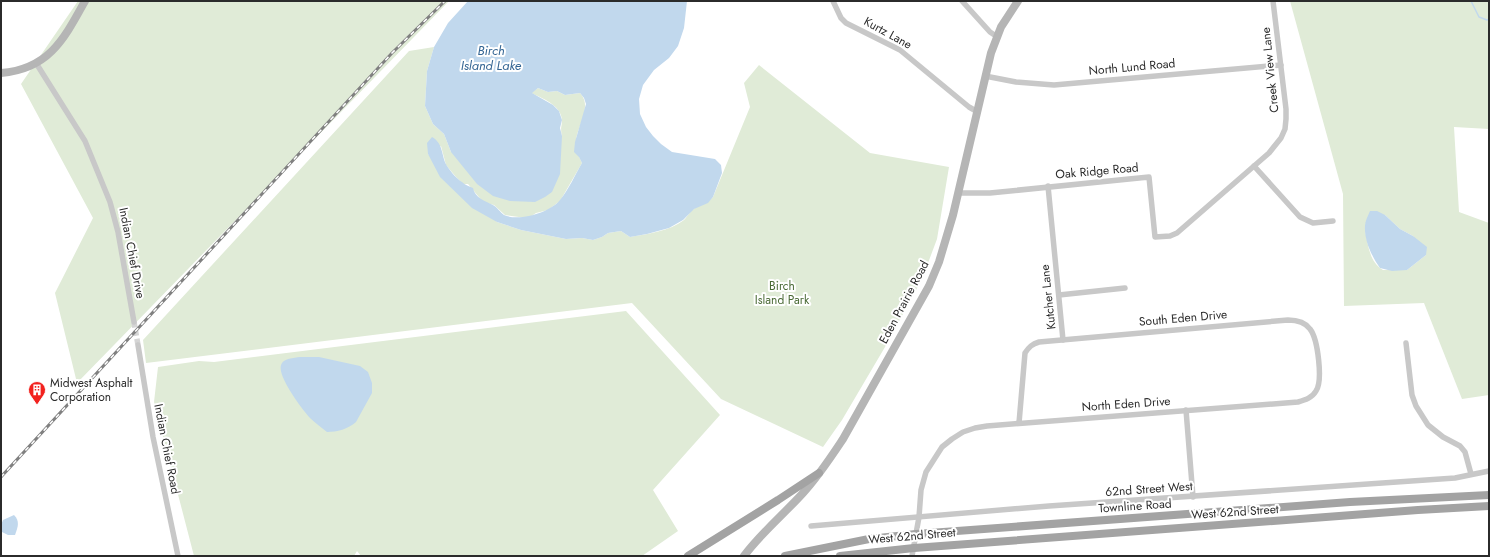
<svg xmlns="http://www.w3.org/2000/svg" width="1490" height="557" font-family="Jost,sans-serif">
  <style>
    .green { fill: #e0ebd7; fill-rule: evenodd }
    .water { fill: #c1d8ed }
    .lines { fill: none; stroke-linecap: round; stroke-linejoin: round }
    .stream { stroke: #c1d8ed; stroke-width: 1.5 }
    .street-tunnel { stroke: #d5d5d5; stroke-width: 5.5; stroke-dasharray: 5.5 3; stroke-linecap: butt }
    .street { stroke: #c8c8c8; stroke-width: 5.5 }
    .secondary { stroke: #b5b5b5; stroke-width: 8 }
    .primary { stroke: #a3a3a3; stroke-width: 8 }
    .rail-casing { stroke: #808080; stroke-width: 3 }
    .rail { stroke: #fff; stroke-width: 1.5; stroke-dasharray: 4.5; stroke-linecap: butt }
    .labels { text-anchor: middle; dominant-baseline: central; stroke-width: 4; stroke-linejoin: round; paint-order: stroke }
    .street-label { font-size: 12px; fill: #2b2b2b; stroke: #fff }
    .park-label { font-size: 12px; fill: #4a6a36; stroke: #fff }
    .poi-label { font-size: 12px; fill: #2b2b2b; stroke: #fff; text-anchor: start }
    .water-label { font-size: 13px; font-style: italic; fill: #346593; stroke: #fff }
  </style>
  <rect width="100%" height="100%" fill="#fff"/>
  <!-- green -->
  <g class="green">
    <polygon points="78,1 449,1 77,383 55,293 93,218 21,84"/>
    <path d="M1290 1H1489V129L1454 127 1459 212 1489 223V395L1462 399 1424 303 1344 306 1343 194ZM1385 215 1400 229 1413 236 1426 255 1407 270H1383C1369 262 1368 244 1365 230Z"/>
    <path d="M434 47 427 71 425 106 433 124 444 134 451 152 562 136C560 127 562 127 562 120 561 105 542 98 531 93L538 88 548 92 557 91 565 95 580 93C593 107 577 126 576 141 575 148 579 157 582 163L560 201 548 210 536 213 530 217H519L505 215 494 205 483 202 468 184H463L456 177 446 165 441 146 428 154 497 222 521 230 566 239 582 238 593 240 602 237 608 233 621 231 630 237C647 234 670 231 684 220 688 216 690 211 695 208 702 204 707 204 713 197L750 107 744 83 759 65 870 153 949 167 937 239 922 279 885 347 842 420 823 447 721 399 632 303 146 363 143 340 409 51Z"/>
    <polygon points="626,311 720,415 653,490 678,531 642,556 361,556 357,551 354,556 194,556 154,402 158,367 199,361 214,362"/>
  </g>
  <!-- water -->
  <g class="water">
    <path d="M468 1H687L684 28 678 46 669 58 654 70 643 85 639 99 640 114 646 127 653 136 661 144 672 152 715 159 721 165 722 173 713 197 708 203 694 209 683 220 669 228 647 234 630 237 621 231 608 233 602 237 593 240 582 238 566 239 521 230 497 222 472 208 440 177 428 154 427 143 432 137C444 144 441 156 447 166 451 172 457 179 462 182 465 185 469 186 473 188 475 198 485 201 493 205 497 207 500 212 504 215 519 222 551 212 560 200 569 189 575 175 582 163L579 157 574 152 575 142 586 104 584 98 580 93 565 95 557 91 548 92 538 88 532 93 553 105 559 111 562 120 560 128 562 136 560 174 552 192 545 197 535 202 510 201 493 196 477 184 451 152 444 134 433 124 425 106 427 71 434 47 448 23Z"/>
    <path d="M1370 211H1377L1385 215 1400 229 1413 236 1427 247 1426 255 1407 270 1392 271 1380 268C1372 257 1364 240 1365 226 1365 221 1368 216 1370 211Z"/>
    <path d="M300 357H319L360 366 368 372 372 383V393L356 422C348 429 337 432 327 432 321 427 315 423 310 418 302 409 277 376 281 365 283 358 294 358 300 357Z"/>
    <path d="M14 515C20 521 18 527 15 535H8L2 532 1 525 3 520Z"/>
  </g>
  <g class="lines">
    <!-- stream -->
    <polyline class="stream" points="1471,1 1479,17 1487,20 1489,19"/>
    <!-- street-tunnel -->
    <polyline class="street-tunnel" points="134,322 138,345"/>
    <!-- street -->
    <g class="street">
      <polyline points="833,1 841,18 846,23 900,50 969,107 976,111"/>
      <polyline points="962,1 990,32 996,36"/>
      <polyline points="36,63 85,141 110,202 118,232 134,322"/>
      <polyline points="985,76 1016,82 1054,85 1281,65"/>
      <polyline points="1254,166 1300,217 1313,223 1333,221"/>
      <polyline points="1048,186 1063,340"/>
      <polyline points="958,193 990,193 1149,177 1155,237 1170,236 1177,233 1269,153 1281,138 1285,129 1286,119 1286,109 1273,1"/>
      <polyline points="1059,295 1125,288"/>
      <polyline points="1406,343 1412,395 1416,406 1428,425 1443,437 1460,446 1465,452 1471,474"/>
      <polyline points="138,345 153,437 178,556"/>
      <polyline points="1186,410 1193,497"/>
      <polyline points="811,526 1049,506 1455,478 1489,471"/>
      <path d="M912 556 919 517 921 490 926 472 942 447 952 439 963 432 975 428 987 426 1298 402C1305 400 1312 398 1316 391 1323 381 1318 339 1310 329 1305 322 1296 320 1288 320L1039 342C1032 344 1029 347 1025 353L1019 423"/>
    </g>
    <!-- secondary -->
    <g class="secondary">
      <path d="M1 73C49 69 64 39 85 1"/>
      <path d="M744 556C761 533 784 514 803 493 818 477 831 457 843 439L929 286 939 262 953 215 991 53 1001 27 1018 1"/>
    </g>
    <!-- primary -->
    <g class="primary">
      <polyline points="688,556 778,500 819,473"/>
      <polyline points="785,556 869,539 916,534 1350,502 1489,495"/>
      <polyline points="840,556 914,548 1418,510 1489,506"/>
    </g>
    <defs>
      <polyline id="rail" points="1,477 392,53 445,1"/>
    </defs>
    <!-- rail casing -->
    <use href="#rail" class="rail-casing"/>
    <!-- rail -->
    <use href="#rail" class="rail"/>
  </g>
  <!-- icons -->
  <defs>
    <symbol id="building-pin" viewBox="-11 -11 22 30"><path d="M0 17L-7.5 6A9.5 9.5 0 1 1 7.5 6Z" fill="#f2221e" stroke="#fff"/><path d="M-4-6H4V6H1V3H-1V6H-4ZM-2.5-4.3h1.7v1.8h-1.7ZM.8-4.3h1.7v1.8H.8ZM-2.5-1h1.7V.8h-1.7ZM.8-1h1.7V.8H.8Z" fill="#fff"/></symbol>
  </defs>
  <g fill-rule="evenodd">
    <use href="#building-pin" x="27" y="380" width="20" height="27"/>
  </g>
  <g class="labels">
    <!-- street labels -->
    <g class="street-label">
      <text transform="translate(888 33) rotate(29)">Kurtz Lane</text>
      <text transform="translate(1132 67) rotate(-5)">North Lund Road</text>
      <text transform="translate(1270 70) rotate(-96)">Creek View Lane</text>
      <text transform="translate(1097 171) rotate(-5)">Oak Ridge Road</text>
      <text transform="translate(132 253) rotate(79)">Indian Chief Drive</text>
      <text transform="translate(1048 297) rotate(-96)">Kutcher Lane</text>
      <text transform="translate(904 302) rotate(-62)">Eden Prairie Road</text>
      <text transform="translate(1183 318) rotate(-5)">South Eden Drive</text>
      <text transform="translate(1126 404) rotate(-4)">North Eden Drive</text>
      <text transform="translate(167 449) rotate(79)">Indian Chief Road</text>
      <text transform="translate(1149 489) rotate(-4)">62nd Street West</text>
      <text transform="translate(1135 506) rotate(-4)">Townline Road</text>
      <text transform="translate(1235 512) rotate(-4)">West 62nd Street</text>
      <text transform="translate(912 536) rotate(-5)">West 62nd Street</text>
    </g>
    <!-- park labels -->
    <g class="park-label">
      <text x="782" y="286">Birch<tspan x="782" dy="14">Island Park</tspan></text>
    </g>
    <!-- poi labels -->
    <g class="poi-label">
      <text x="50" y="383">Midwest Asphalt<tspan x="50" dy="14">Corporation</tspan></text>
    </g>
    <!-- water labels -->
    <g class="water-label">
      <text x="491" y="50">Birch<tspan x="491" dy="15">Island Lake</tspan></text>
    </g>
  </g>
  <!-- border -->
  <rect width="1490" height="557" fill="none" stroke="#2b2b2b" stroke-width="4"/>
</svg>
